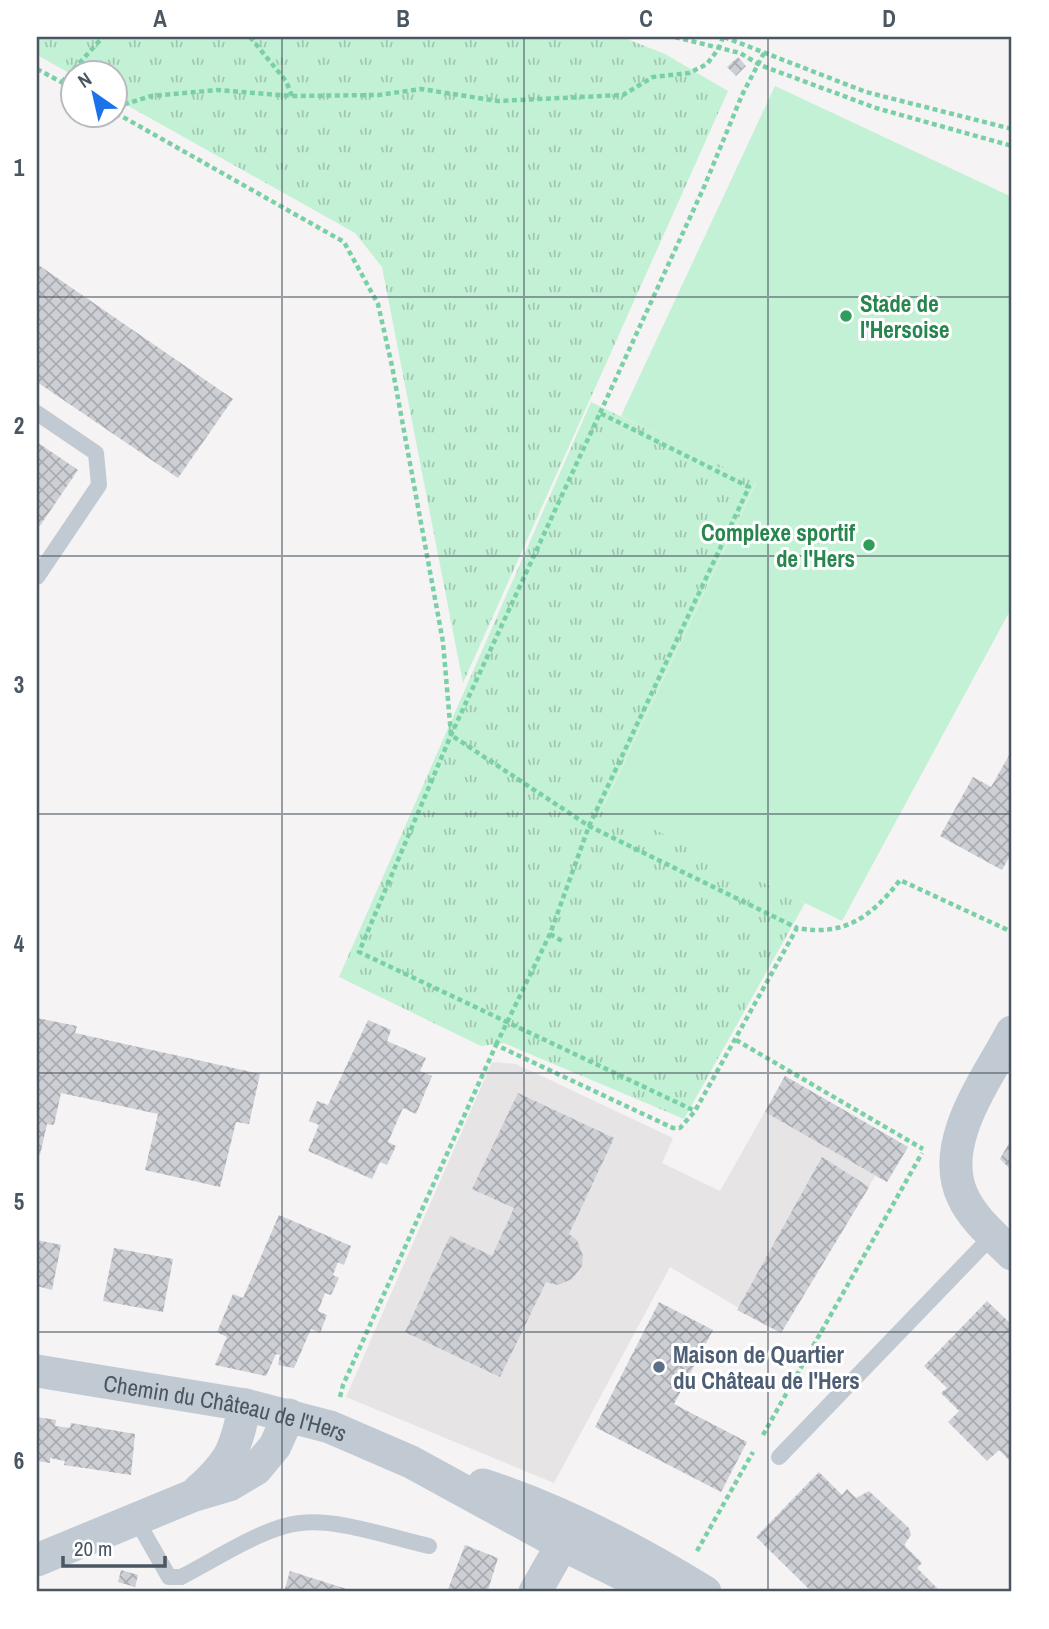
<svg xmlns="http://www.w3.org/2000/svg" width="1049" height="1629" font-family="'Archivo Narrow',sans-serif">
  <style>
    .education { fill: #e6e4e5 }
    .park { fill: url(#park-tufts) }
    .pitch { fill: #c3f1d5 }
    .building { fill: url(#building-cross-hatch) }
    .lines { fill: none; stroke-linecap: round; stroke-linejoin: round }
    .path { stroke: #7ad0a6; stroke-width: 4.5; stroke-dasharray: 5 3.5; stroke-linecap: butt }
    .lane { stroke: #c1cad2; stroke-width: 16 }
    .street { stroke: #c1cad2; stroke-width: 33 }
    .grid { fill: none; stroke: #4a5661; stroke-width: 2; stroke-opacity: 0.55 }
    .leisure-dot { fill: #2e9e5b; stroke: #fff; stroke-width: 2.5 }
    .service-dot { fill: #5c6f8a; stroke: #fff; stroke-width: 2.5 }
    .labels { text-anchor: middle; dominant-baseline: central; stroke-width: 6; stroke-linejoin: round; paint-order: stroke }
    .leisure-label { font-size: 23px; font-weight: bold; fill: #27864d; stroke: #fff; text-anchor: start }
    .service-label { font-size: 23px; font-weight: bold; fill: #4e5e75; stroke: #fff; text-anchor: start }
    .street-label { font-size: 23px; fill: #4a5661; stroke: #fff }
    .neatline { fill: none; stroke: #4a5661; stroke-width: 2.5 }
    .grid-label { font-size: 23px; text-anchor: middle; font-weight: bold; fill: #4a5661 }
  </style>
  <defs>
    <pattern id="park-tufts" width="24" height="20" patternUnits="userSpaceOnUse" patternTransform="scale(1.75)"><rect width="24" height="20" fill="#c3f1d5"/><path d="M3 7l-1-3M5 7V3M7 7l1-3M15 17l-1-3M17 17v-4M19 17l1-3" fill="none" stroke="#a0c6b0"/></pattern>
    <pattern id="building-cross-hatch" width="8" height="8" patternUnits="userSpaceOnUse" patternTransform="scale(1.75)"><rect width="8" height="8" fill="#cdcfd5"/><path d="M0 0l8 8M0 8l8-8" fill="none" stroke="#a8abb0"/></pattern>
  </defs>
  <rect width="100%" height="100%" fill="#f5f3f3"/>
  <!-- education -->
  <polygon class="education" points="492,1062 516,1064 673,1138 662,1163 720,1191 785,1076 908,1147 887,1182 875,1176 781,1333 670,1267 554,1483 346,1397"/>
  <!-- park -->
  <g class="park">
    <polygon points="37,37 622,37 665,54 728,91 463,683 382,267 355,233 116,99 116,74 73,75 37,55"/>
    <polygon points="591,402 756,482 604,804 805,903 684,1119 504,1043 481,1046 339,977"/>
  </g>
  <!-- pitch -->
  <polygon class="pitch" points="775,86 1012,197 1012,607 842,921 604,805 756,483 621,416"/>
  <!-- building -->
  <g class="building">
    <polygon points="738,57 746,66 736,76 727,67"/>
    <polygon points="37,264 233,399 178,478 37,382"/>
    <polygon points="37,442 78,470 37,530"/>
    <polygon points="1012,750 1012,852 1002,870 940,836 973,777 991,787"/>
    <polygon points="37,1018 77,1026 75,1033 260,1074 249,1124 236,1122 220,1187 145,1170 158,1114 61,1093 54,1125 47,1124 40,1155 37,1154"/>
    <polygon points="368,1020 391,1030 387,1041 426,1058 420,1071 432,1076 416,1114 403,1108 388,1142 396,1146 387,1165 380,1162 372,1179 308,1151 319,1125 309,1121 317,1101 328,1105"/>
    <polygon points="785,1076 908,1147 887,1182 765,1112"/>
    <polygon points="518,1093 614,1138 569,1234 577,1240 583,1256 582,1266 572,1279 558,1285 546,1282 500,1377 405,1332 450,1236 492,1256 514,1208 472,1189"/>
    <polygon points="1012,1138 1012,1171 1000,1159"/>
    <polygon points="822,1157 869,1187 781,1333 737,1310"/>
    <polygon points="279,1215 351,1246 344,1265 338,1262 333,1275 339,1278 331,1295 325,1293 318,1311 327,1315 320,1333 311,1329 294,1368 278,1365 280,1355 276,1354 266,1376 215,1365 227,1337 217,1332 233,1294 243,1298"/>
    <polygon points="37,1240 61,1245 52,1290 37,1286"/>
    <polygon points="114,1248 173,1259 163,1312 103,1301"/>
    <polygon points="987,1301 1012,1325 1012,1463 999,1450 987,1461 948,1422 959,1411 941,1393 947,1388 924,1366"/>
    <polygon points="659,1302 713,1330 674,1404 747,1442 721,1492 595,1427"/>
    <polygon points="37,1417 56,1420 55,1426 70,1428 71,1423 135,1434 131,1475 64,1465 65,1461 50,1458 50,1463 37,1461"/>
    <polygon points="819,1472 842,1495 847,1489 856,1498 869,1491 909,1528 911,1535 904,1545 922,1563 917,1568 941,1592 812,1592 756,1537"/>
    <polygon points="465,1545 498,1558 488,1590 447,1592"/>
    <polygon points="121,1570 138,1575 135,1587 118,1582"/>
    <polygon points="290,1571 356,1592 284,1592"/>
  </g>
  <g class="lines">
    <!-- path -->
    <g class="path">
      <polyline points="250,37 286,81 292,96"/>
      <polyline points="675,37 740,53 760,65 876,108 1012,146"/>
      <polyline points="724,37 866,92 1012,129"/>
      <polyline points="37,69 74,89"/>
      <polyline points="62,82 103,37"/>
      <polyline points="116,107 151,96 217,90 292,96 379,95 421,89 498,101 623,95 653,77 689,73 707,64 719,48 723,37"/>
      <polyline points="116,113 344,242 378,304 392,366 443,642 451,735 589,826 797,928"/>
      <polyline points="600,413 704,187 742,95 764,53"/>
      <polyline points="550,934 564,942"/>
      <polyline points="736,1040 923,1149"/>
      <polyline points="496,1045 550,934 589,826 749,487 600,413 451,735 359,952 695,1111"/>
      <path d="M340 1397 343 1385 496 1045 673 1128H680L695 1111 797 928C845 937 872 916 900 880L1012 932"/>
      <polyline points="763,1435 922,1153"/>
      <polyline points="697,1551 753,1452"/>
    </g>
    <!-- lane -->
    <g class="lane">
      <polyline points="37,413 96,453 99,485 37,577"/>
      <polyline points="779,1457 993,1235"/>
      <path d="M136 1519 169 1577H181C215 1560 263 1527 300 1523 338 1518 392 1538 429 1546"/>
    </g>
    <!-- street -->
    <g class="street">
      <path d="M1012 1032C988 1078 937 1143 963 1197 973 1219 995 1237 1012 1254"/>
      <path id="s1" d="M37 1371 245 1405 330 1427 411 1462 561 1544 659 1592"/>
      <path d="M483 1485C561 1510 635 1549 705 1592"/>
      <path d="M199 1490C232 1461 236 1447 245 1405"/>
      <polyline points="37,1560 192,1496 229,1485 256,1469 275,1446 289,1415"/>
      <polyline points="535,1592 572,1527"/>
    </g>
  </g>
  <!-- grid -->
  <path class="grid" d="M282 37V1592M524 37V1592M768 37V1592M37 297H1012M37 556H1012M37 814H1012M37 1073H1012M37 1332H1012"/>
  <!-- markers -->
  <g class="leisure-dot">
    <circle cx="846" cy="316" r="7"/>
    <circle cx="869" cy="545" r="7"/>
  </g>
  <circle class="service-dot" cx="659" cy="1367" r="7"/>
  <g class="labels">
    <!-- leisure labels -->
    <g class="leisure-label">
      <text x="860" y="303">Stade de<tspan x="860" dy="26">l'Hersoise</tspan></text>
      <text x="855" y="532" text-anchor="end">Complexe sportif<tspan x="855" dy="26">de l'Hers</tspan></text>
    </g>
    <!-- service labels -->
    <g class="service-label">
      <text x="673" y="1354">Maison de Quartier<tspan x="673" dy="26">du Château de l'Hers</tspan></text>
    </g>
    <!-- street labels -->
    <g class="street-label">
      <text stroke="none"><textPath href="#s1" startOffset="192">Chemin du Château de l'Hers</textPath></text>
    </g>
  </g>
  <!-- border -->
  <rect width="1049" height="1629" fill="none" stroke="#ffffff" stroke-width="77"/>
  <!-- north arrow -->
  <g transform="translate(94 94) rotate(326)"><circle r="33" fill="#ffffff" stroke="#b7bbc0" stroke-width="2"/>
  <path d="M0-5L12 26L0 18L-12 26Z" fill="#1a73e8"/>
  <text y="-10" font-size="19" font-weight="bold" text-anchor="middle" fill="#4a5661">N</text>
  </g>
  <!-- scale -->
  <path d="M63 1556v10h102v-10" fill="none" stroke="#4a5661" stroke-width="3.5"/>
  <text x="74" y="1556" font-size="21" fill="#4a5661" stroke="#ffffff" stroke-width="5" paint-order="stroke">20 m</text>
  <rect x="38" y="38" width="972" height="1552" class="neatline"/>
  <g class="grid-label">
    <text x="160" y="27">A</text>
    <text x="403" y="27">B</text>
    <text x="646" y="27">C</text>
    <text x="889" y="27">D</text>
    <text x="19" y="176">1</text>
    <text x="19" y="434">2</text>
    <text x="19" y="693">3</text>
    <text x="19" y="952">4</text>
    <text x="19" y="1210">5</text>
    <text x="19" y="1469">6</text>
  </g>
</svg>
